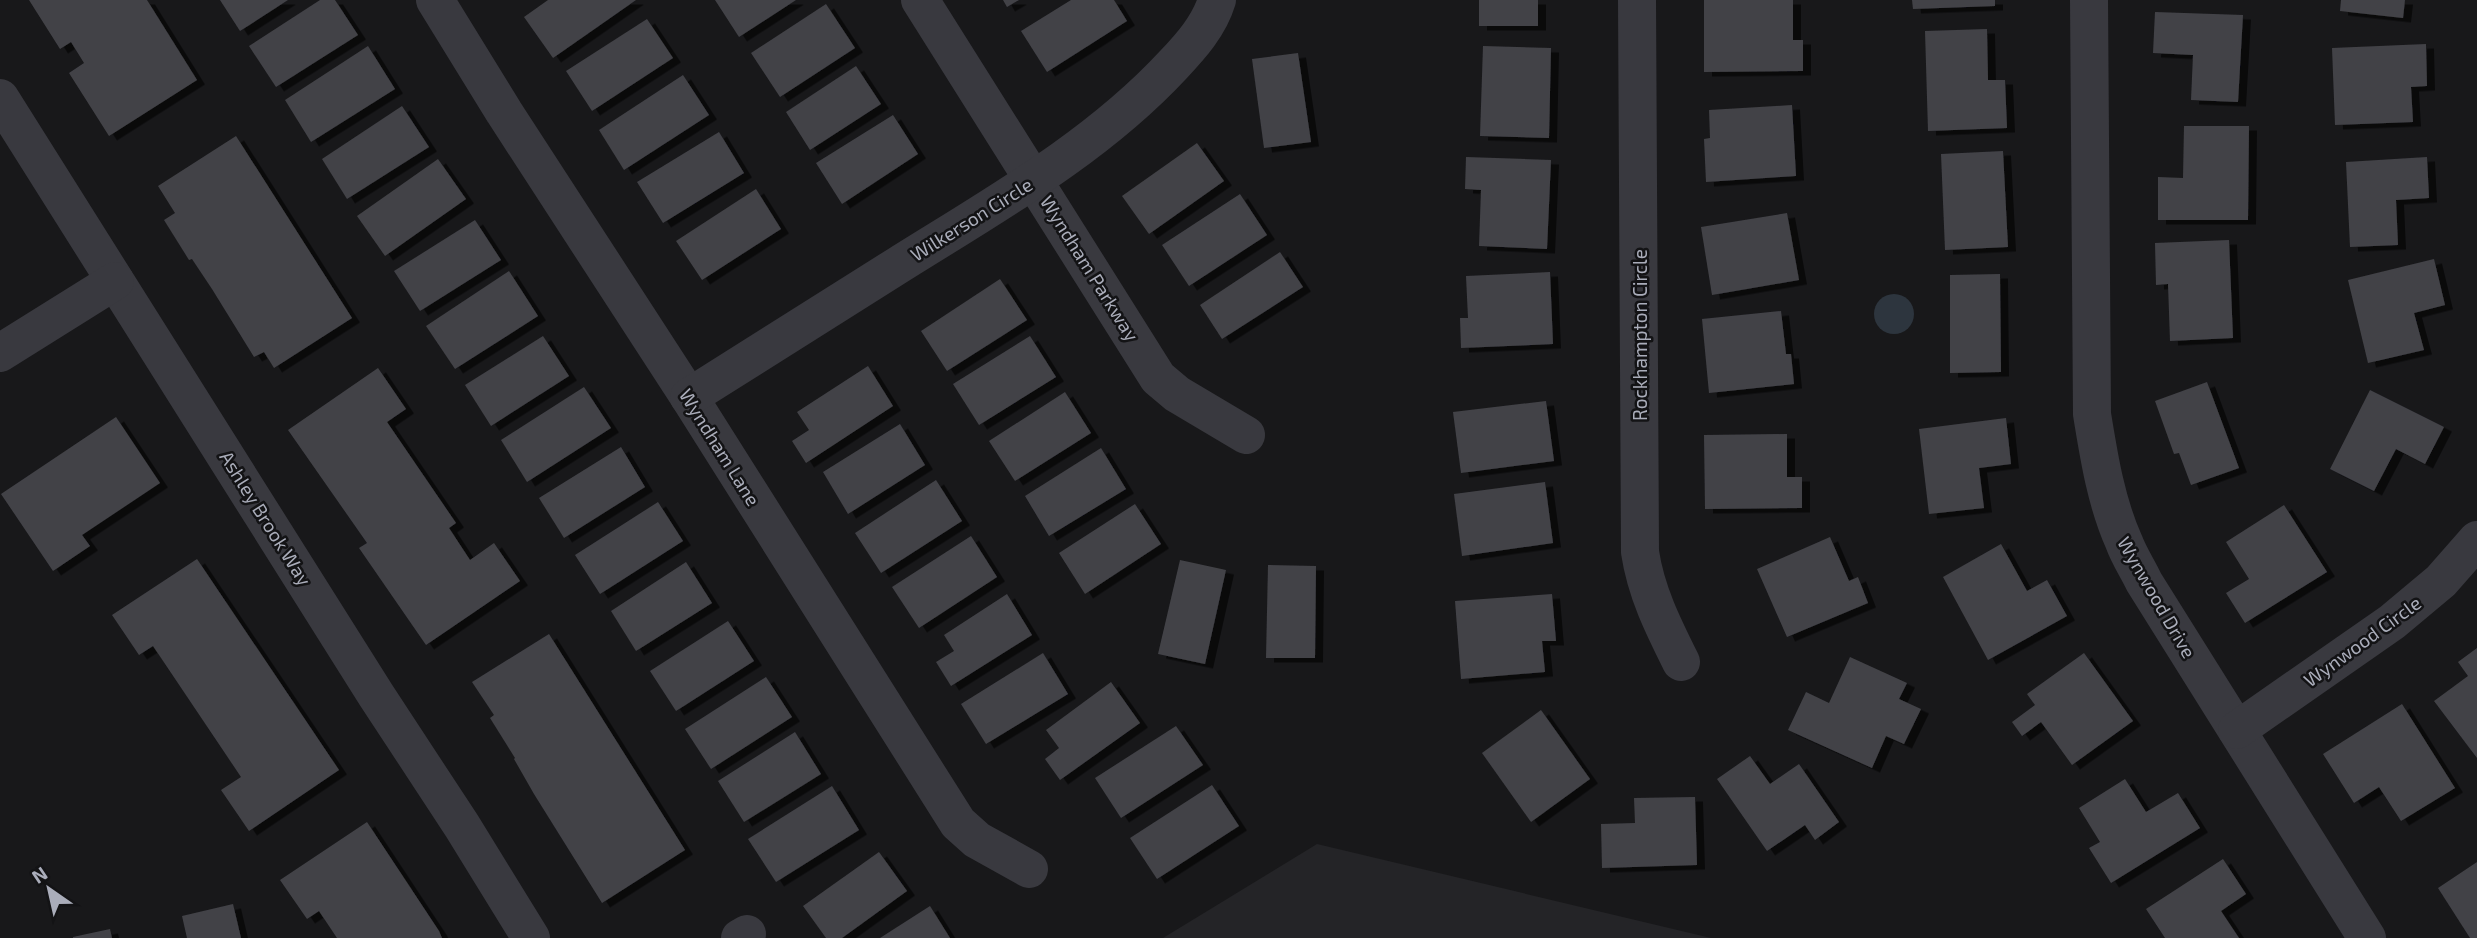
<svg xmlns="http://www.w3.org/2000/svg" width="2477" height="938" font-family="'Exo 2',sans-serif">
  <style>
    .built { fill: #242427 }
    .water { fill: #2d353e }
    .building { fill: #424247; filter: url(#shadow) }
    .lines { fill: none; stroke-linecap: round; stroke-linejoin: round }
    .street { stroke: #39393f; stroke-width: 38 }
    .labels { text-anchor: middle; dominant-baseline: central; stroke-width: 5; stroke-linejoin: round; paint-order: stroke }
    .street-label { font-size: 19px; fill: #aaadba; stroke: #131315 }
  </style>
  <defs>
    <filter id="shadow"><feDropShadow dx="8" dy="4.5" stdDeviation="0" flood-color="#0009"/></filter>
  </defs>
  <rect width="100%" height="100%" fill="#18181a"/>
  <!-- built -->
  <polygon class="built" points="1317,844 1711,938 1163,938"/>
  <!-- water -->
  <circle class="water" cx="1894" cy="314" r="20"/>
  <!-- building -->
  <g class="building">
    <polygon points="29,0 147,0 197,80 109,136 69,73 84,63 71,42 60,49"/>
    <polygon points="220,0 288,0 240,31"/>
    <polygon points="320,0 335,0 358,35 276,87 249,46"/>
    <polygon points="548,0 636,0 553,58 524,17"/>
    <polygon points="715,0 796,0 739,37"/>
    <polygon points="1003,0 1019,0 1007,7"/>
    <polygon points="1071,0 1114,0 1127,21 1047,72 1021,31"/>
    <rect x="1479" y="0" width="59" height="26"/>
    <polygon points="1704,0 1793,0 1793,40 1803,40 1803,71 1704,72"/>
    <polygon points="1912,0 1995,0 1995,6 1913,9"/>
    <polygon points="2341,0 2405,0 2403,18 2340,11"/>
    <polygon points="826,4 855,48 780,97 751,53"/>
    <polygon points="2155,12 2243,15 2238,102 2191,100 2193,55 2153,53"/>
    <polygon points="647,19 673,58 592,111 566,71"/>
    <polygon points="1987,29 1988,80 2005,80 2007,128 1928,131 1925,31"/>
    <polygon points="2426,44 2427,86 2411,87 2413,122 2335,125 2332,48"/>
    <polygon points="368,46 395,89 311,142 285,100"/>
    <polygon points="1483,46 1551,48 1549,138 1480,136"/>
    <polygon points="1298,53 1311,142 1264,148 1252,59"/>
    <polygon points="856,66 881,104 810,150 786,112"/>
    <polygon points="683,75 709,115 624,170 599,130"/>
    <polygon points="1792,105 1796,176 1706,182 1704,139 1710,138 1709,110"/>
    <polygon points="402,106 429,147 347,199 322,159"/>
    <polygon points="893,115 918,154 842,204 816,163"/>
    <polygon points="2184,126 2249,126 2248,220 2158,220 2158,177 2183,178"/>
    <polygon points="719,132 744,173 663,223 637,182"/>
    <polygon points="236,136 352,318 274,368 264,352 254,357 212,289 192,259 189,260 164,220 175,213 158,186"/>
    <polygon points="1197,143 1224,181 1149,234 1122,196"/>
    <polygon points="2003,151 2008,247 1945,250 1941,154"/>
    <polygon points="1466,157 1551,160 1547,249 1479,246 1481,190 1465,189"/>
    <polygon points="2427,157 2429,198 2396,200 2398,245 2350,247 2346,162"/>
    <polygon points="438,159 466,199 385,256 357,216"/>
    <polygon points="756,189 781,229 702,280 676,241"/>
    <polygon points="1240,194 1267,235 1189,286 1162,245"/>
    <polygon points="1787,213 1799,280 1712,295 1701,227"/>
    <polygon points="475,220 501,260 420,311 394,271"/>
    <polygon points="2229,240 2233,338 2170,341 2168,284 2156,285 2155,243"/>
    <polygon points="1280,252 1303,287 1222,339 1200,305"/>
    <polygon points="2434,259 2445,305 2414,313 2424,350 2368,363 2348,280"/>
    <polygon points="509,271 538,316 455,369 426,326"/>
    <polygon points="1550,272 1553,344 1461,348 1460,318 1468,318 1466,276"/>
    <polygon points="2000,274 2001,372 1950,373 1950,275"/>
    <polygon points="1000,279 1027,320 947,371 921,331"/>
    <polygon points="1781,311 1786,354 1791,354 1794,384 1709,393 1702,319"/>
    <polygon points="543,336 569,376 491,426 465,385"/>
    <polygon points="1030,336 1056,377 979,425 953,384"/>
    <polygon points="868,366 893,406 806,463 792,441 809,430 797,412"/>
    <polygon points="378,368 406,409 387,422 456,523 449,528 470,560 494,543 520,581 426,645 359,548 367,543 288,430"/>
    <polygon points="2207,382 2239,468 2191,485 2179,453 2174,454 2155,401"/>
    <polygon points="584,387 611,428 527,482 501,440"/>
    <polygon points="2370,390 2444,427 2425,464 2396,449 2374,491 2330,469"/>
    <polygon points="1065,392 1091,433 1015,481 989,441"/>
    <polygon points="1546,401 1554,461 1461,473 1453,412"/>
    <polygon points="116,417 160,483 82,535 90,546 53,571 1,494"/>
    <polygon points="2006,418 2011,464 1979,468 1984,508 1929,514 1919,429"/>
    <polygon points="900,424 925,465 848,514 823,472"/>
    <polygon points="1787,434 1787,477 1802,477 1802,508 1705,509 1704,435"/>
    <polygon points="621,447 645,487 564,538 539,498"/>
    <polygon points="1101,448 1126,489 1049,536 1025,496"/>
    <polygon points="936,480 962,521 881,573 855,533"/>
    <polygon points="1545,482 1553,543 1462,556 1454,494"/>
    <polygon points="658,502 683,541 600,594 575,555"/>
    <polygon points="1135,504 1161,544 1085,594 1059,553"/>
    <polygon points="2284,505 2327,572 2245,623 2226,593 2249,579 2226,542"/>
    <polygon points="971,536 997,577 919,628 892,587"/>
    <polygon points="1830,537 1849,581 1858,577 1868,603 1787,637 1757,569"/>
    <polygon points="2001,544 2027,591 2047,580 2067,616 1988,660 1943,577"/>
    <polygon points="197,559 339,770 249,831 221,790 241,777 153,646 139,655 112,615"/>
    <polygon points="1180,560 1226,570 1205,664 1158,654"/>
    <polygon points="686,562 712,603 636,651 611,611"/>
    <polygon points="1268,565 1316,566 1315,658 1266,658"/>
    <polygon points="1007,594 1032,635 951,686 936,662 954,651 944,635"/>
    <polygon points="1552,594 1556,641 1542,641 1545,672 1461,679 1455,601"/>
    <polygon points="728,621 754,661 676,711 650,671"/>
    <polygon points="549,634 685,850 602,903 534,794 514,759 515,758 490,718 494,715 472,682"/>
    <polygon points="2477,648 2477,758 2434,701 2468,676 2458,662"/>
    <polygon points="1043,653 1068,694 986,744 961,704"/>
    <polygon points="2084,653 2133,721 2072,765 2041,722 2022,736 2012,722 2035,705 2027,694"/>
    <polygon points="1850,657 1907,683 1899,699 1921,709 1904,744 1886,736 1872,768 1788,730 1806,692 1829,703"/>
    <polygon points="766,677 792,717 711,769 685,729"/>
    <polygon points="1111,682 1140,723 1060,780 1045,759 1059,748 1046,730"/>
    <polygon points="2402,704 2455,788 2401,821 2379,787 2354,803 2323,754"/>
    <polygon points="1541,710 1590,779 1531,822 1482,753"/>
    <polygon points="1176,726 1203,765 1121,818 1095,778"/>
    <polygon points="795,732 821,774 744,822 718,781"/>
    <polygon points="1750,756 1770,784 1799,764 1839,822 1815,840 1805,825 1767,851 1717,779"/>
    <polygon points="2125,779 2146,812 2178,793 2200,828 2111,883 2089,848 2100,842 2079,808"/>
    <polygon points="1212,785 1239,826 1157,879 1130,838"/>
    <polygon points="832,786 859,830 776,882 748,839"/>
    <polygon points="1695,797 1697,865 1602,868 1601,824 1635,823 1634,798"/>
    <polygon points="367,822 439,931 442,938 337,938 319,911 307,919 280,880"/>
    <polygon points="879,852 907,891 842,938 826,938 803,906"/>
    <polygon points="2223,859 2246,894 2221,911 2239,938 2165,938 2146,909"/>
    <polygon points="2477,862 2477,938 2470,938 2438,888"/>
    <polygon points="233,904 241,938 187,938 182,916"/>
    <polygon points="930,906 950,938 880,938"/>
    <polygon points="110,929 112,938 73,938 73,937"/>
  </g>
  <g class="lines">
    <!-- street -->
    <g class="street">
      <polyline points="435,0 504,112 689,397 958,823 977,840 1029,869"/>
      <polyline points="920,0 1158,378 1177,394 1246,435"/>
      <path d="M1637 0 1640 552C1646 592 1663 626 1681 662"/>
      <path d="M2089 0 2092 414C2099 457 2106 502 2124 542 2129 556 2138 569 2144 582L2367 938"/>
      <polyline points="0,98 376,695 462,826 531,938"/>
      <polyline points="0,353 115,281"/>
      <path d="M689 397C759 353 829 308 900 264 994 205 1096 148 1173 65 1191 46 1209 26 1217 0"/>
      <polyline points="2237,730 2392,622 2441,581 2477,540"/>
      <polyline points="740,938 747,934"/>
    </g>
  </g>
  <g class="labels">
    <!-- street labels -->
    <g class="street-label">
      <text transform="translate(971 219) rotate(-32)">Wilkerson Circle</text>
      <text transform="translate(1090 268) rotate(58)">Wyndham Parkway</text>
      <text transform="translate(1639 335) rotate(-90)">Rockhampton Circle</text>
      <text transform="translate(720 447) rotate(58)">Wyndham Lane</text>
      <text transform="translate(266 518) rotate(58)">Ashley Brook Way</text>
      <text transform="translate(2157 597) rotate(60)">Wynwood Drive</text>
      <text transform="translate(2362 641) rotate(-36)">Wynwood Circle</text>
    </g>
  </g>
  <!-- north arrow -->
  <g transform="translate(49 889) rotate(326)" stroke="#131315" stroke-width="5" paint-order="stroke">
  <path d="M0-5L12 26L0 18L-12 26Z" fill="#aaadba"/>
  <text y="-10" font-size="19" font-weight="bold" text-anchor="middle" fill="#aaadba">N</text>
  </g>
</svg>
